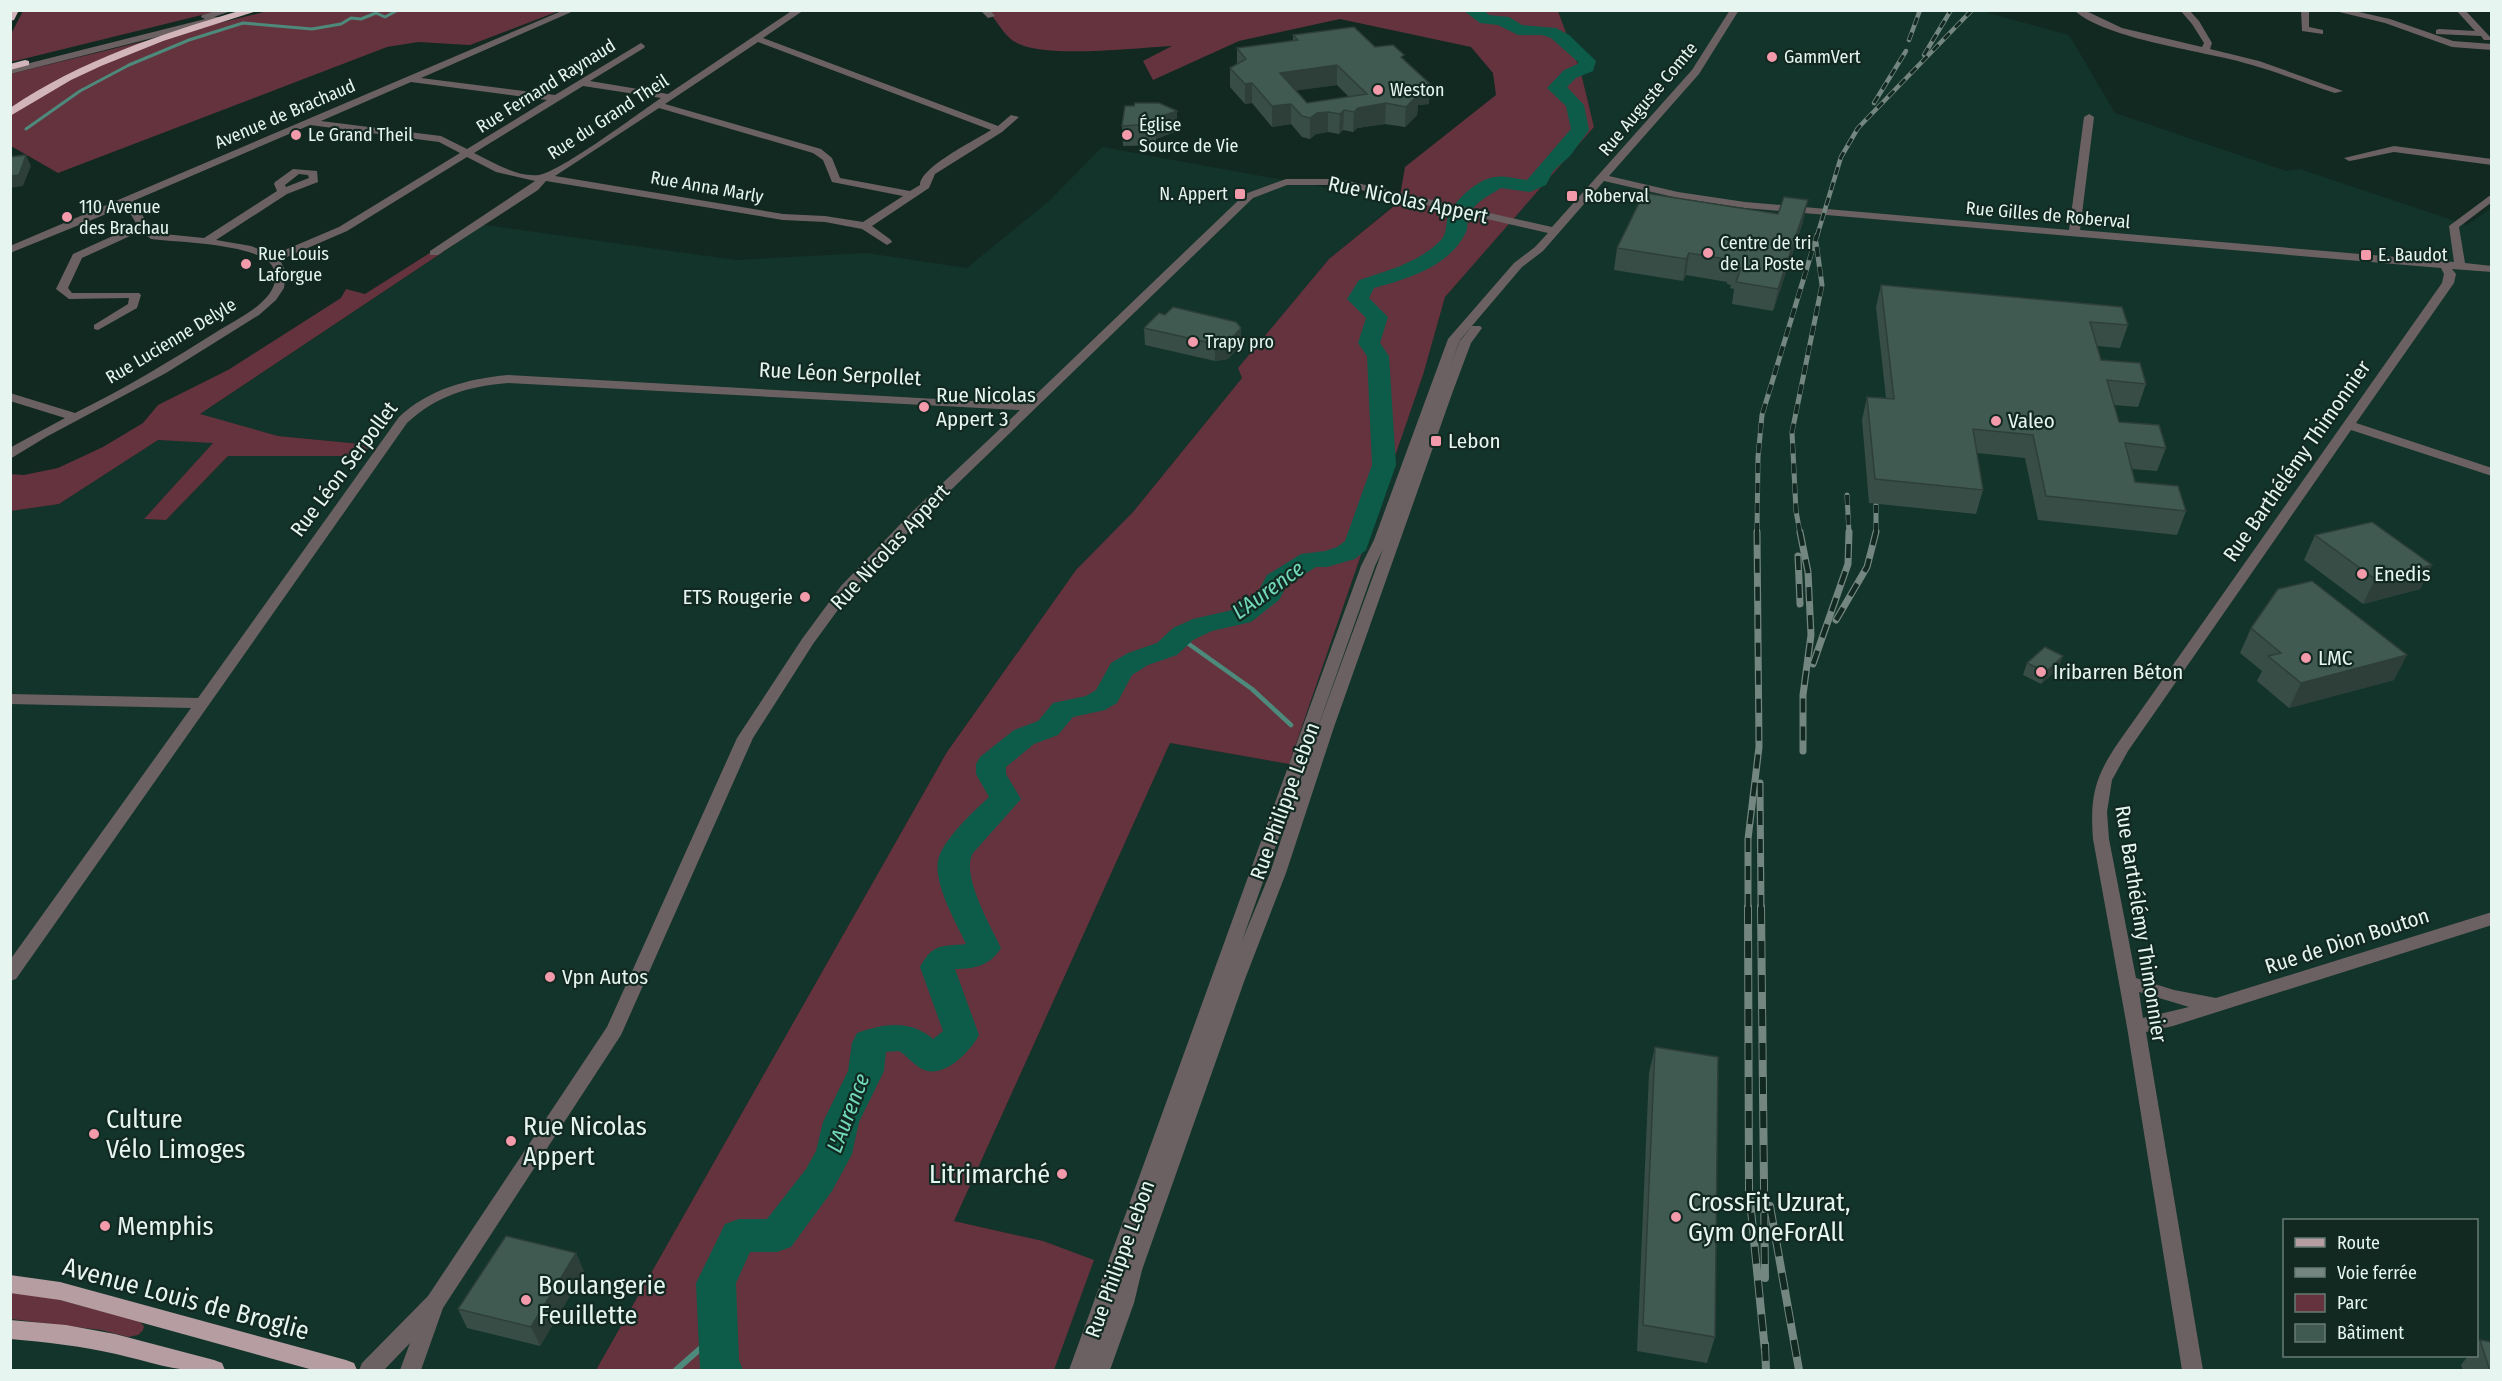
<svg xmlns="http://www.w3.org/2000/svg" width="2502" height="1381" font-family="'Fira Sans Condensed',sans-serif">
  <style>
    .built { fill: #13342a; fill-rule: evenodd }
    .green { fill: #64333e }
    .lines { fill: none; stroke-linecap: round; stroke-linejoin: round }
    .stream-far2 { stroke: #4e8a7b; stroke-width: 3 }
    .stream-far1 { stroke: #4e8a7b; stroke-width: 4.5 }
    .stream { stroke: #4e8a7b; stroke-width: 6 }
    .river { fill: #0c5c49; fill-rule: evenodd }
    .minor { fill: #6c6162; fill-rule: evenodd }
    .major { fill: #b59da1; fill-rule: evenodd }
    .highway { fill: #d1b5ba; fill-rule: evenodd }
    .rail-far3-casing { stroke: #738680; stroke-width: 4.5 }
    .rail-far2-casing { stroke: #738680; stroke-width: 5 }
    .rail-far1-casing { stroke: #738680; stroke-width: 7 }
    .rail-casing { stroke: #738680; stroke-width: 8 }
    .rail-far3 { stroke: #122922; stroke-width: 3; stroke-dasharray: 8; stroke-linecap: butt }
    .rail-far2 { stroke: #122922; stroke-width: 4; stroke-dasharray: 10; stroke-linecap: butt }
    .rail-far1 { stroke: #122922; stroke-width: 4.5; stroke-dasharray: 14; stroke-linecap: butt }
    .rail { stroke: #122922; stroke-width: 6; stroke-dasharray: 17; stroke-linecap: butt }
    .wall { fill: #384d46; fill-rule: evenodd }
    .shaded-wall { fill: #2e3f39 }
    .building { fill: #415a51; stroke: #2e3f39; stroke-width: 1.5; fill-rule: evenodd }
    .poi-dot { fill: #f39aab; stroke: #122922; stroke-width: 2 }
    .labels { text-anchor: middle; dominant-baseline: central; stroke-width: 4.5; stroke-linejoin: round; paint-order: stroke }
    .far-poi-label { font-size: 18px; fill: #e7f5f0; stroke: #122922; text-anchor: start }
    .far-street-label { font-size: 18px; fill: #e7f5f0; stroke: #122922 }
    .street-label { font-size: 21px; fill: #e7f5f0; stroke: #122922 }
    .poi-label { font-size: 21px; fill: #e7f5f0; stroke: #122922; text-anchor: start }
    .water-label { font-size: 22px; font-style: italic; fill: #71d9b9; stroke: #122922 }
    .near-poi-label { font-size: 26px; fill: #e7f5f0; stroke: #122922; text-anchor: start }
    .near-street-label { font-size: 26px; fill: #e7f5f0; stroke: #122922 }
  </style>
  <rect width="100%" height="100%" fill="#122922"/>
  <!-- built -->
  <g class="built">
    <path d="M1558 11H1990L1988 13 2069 35 2115 113 2286 171 2300 169 2467 225 2491 208V1370H1016L1043 1241 954 1221 1170 743 1289 764 1423 375 1445 297 1594 127 1581 73ZM2284 1220H2476V1356H2284Z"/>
    <polygon points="1102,147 1399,201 1329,259 1238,368 1242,378 1133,512 1076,570 947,752 596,1370 11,1370 10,511 59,504 158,440 214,442 145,518 166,520 228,456 362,456 371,445 278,436 199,415 484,225 736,260 866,253 967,268 1049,201"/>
  </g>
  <!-- green -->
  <g class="green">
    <polygon points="23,11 218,11 11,62 10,36"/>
    <polygon points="268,11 559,11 470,45 418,42 387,47 58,173 11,146 10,74"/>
    <path d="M987 11H1558L1581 73 1594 127 1445 297 1423 375 1289 764 1170 743 954 1221 1043 1241 1094 1260 1054 1370H596L947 752 1076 570 1133 512 1242 378 1238 368 1329 259 1399 202 1405 167 1496 95 1493 73 1471 47 1340 19 1239 41 1153 80 1143 61 1172 46C1134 48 1050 58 1019 44 1003 37 999 21 987 11Z"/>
    <polygon points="433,251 443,252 200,414 278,436 371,445 362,456 228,456 166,520 144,519 213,443 158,440 59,504 11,511 10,474 24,475 58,468 103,447 143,423 158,405 228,370 341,298 346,289 365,294"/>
    <polygon points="10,1291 41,1295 139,1321 144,1326 143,1330 138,1335 128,1337 101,1330 11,1319"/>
  </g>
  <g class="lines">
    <!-- stream-far2 -->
    <polyline class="stream-far2" points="26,129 80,91 129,65 189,40 243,23 312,29 341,24 351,18 361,19 376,13 385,17 398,10"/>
    <!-- stream-far1 -->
    <polyline class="stream-far1" points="1179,637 1252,689 1291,725"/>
    <!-- stream -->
    <polyline class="stream" points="676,1370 718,1333"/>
    <!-- river -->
    <path class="river" d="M1463 10H1483L1489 15 1509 17 1522 25 1556 28 1569 35 1596 61 1593 71 1576 78 1567 87 1584 105 1589 130 1570 156 1553 171 1546 185 1530 192 1501 188C1490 195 1473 203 1469 216 1466 222 1469 228 1465 234 1448 267 1407 279 1374 288L1369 298 1388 317 1380 343 1389 356 1396 465 1366 550 1355 559 1327 567H1316L1287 585 1279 600 1251 622 1212 631 1193 640 1177 655 1148 665 1132 675 1117 703 1105 710 1073 717 1058 735 1034 744 1006 767V774L1021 799 973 853C960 874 991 927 1001 948 990 966 974 969 955 969L979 1035C970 1052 943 1080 922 1069 914 1065 907 1056 899 1051L886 1052 884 1071 859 1122 852 1154 832 1191 791 1247 777 1252H750L736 1283 739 1360 743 1370H700L696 1283 725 1224 739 1219H767L806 1169 816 1151 823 1122 848 1071 852 1043 857 1033C884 1024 909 1019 933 1039L943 1031 920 967C934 942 942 947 966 944 956 922 934 885 938 861 942 840 974 811 989 797L976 774V764L980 757 1014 730 1038 721 1053 703 1086 696 1096 690 1111 663 1128 653 1157 643 1173 628 1193 619 1232 610 1259 590 1267 575 1301 554 1325 551 1337 547 1345 541 1372 465 1367 356 1358 343 1366 318 1347 299 1359 280C1387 271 1420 262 1441 240 1448 232 1445 223 1449 214 1456 199 1478 179 1495 177 1505 175 1517 179 1527 180L1571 129 1566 106 1547 88 1564 70 1578 64V62L1551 38 1542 35H1518L1498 25 1480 23Z"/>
    <!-- minor -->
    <g class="minor">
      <polygon points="219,10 234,10 214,17 220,17 220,21 10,74 10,68 205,19 201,17 202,15"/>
      <path d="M564 10H576L421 78 555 95 641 43 645 46 644 48 590 81 668 94 793 10H804L763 38 998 126 1011 115 1019 117 1002 132 935 174 929 188 872 226 891 240 892 242 887 245 862 229 825 222 783 220 546 181 538 190 438 255H430V251L535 181 496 172 467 157 347 231 280 260 286 272 284 288 276 300 259 315 166 373 46 437 10 459V448L15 445 65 418 10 401V393L75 413C124 389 172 360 218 331 235 320 258 310 270 293 276 284 278 272 270 263 253 244 177 242 151 239L141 231 82 258 68 288 72 293H139L141 295 137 308 98 330 94 329V325L128 304 129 298 69 299 56 289 73 254 137 225 126 206 10 253V246ZM758 42 991 130C976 140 920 167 920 185L910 191 840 178 832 158 821 149 665 104ZM411 82 547 100 467 149 441 136 321 121ZM583 86 661 98C639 113 560 172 539 175 517 178 493 162 474 153ZM659 108 813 153 823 160 832 182 903 196 863 222 825 216 783 214 555 176ZM310 125 439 142 460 153 339 227 273 255 251 246 216 240 287 194 318 182 317 171 293 169 275 182 274 184 277 191 204 238 154 233 133 201ZM299 174 308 175 309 178 286 187 285 185Z"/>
      <polygon points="980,10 990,10 995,16 988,18"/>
      <path d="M1730 10H1739L1699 74 1609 176 1678 192 1745 202 2069 230 2084 117 2089 114 2094 117 2080 230 2454 262 2449 226 2492 194V202L2459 227 2465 263 2492 266V272L2452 269 2456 274 2454 283 2356 423 2492 468V476L2351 430 2128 751 2112 780 2107 812 2109 839 2136 978 2174 990 2216 998 2492 912V925L2173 1026 2146 1032 2203 1370H2182L2127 1027 2093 839C2090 798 2094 778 2118 743L2442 283 2444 274 2441 268 1745 208 1678 198 1604 181 1543 251 1522 267 1460 340 1449 370 1459 342 1472 326H1480L1482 328 1471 343 1453 391 1334 727 1286 873 1245 979 1142 1270 1134 1303 1110 1370H1069L1361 566 1374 540 1448 339 1514 263 1535 247 1548 233 1339 185H1287L1253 198 923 517 851 592 813 644 753 738 621 1035 443 1308 421 1370H400L410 1343 384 1370H359L362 1363 428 1296 607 1027 737 738 802 639 841 586 913 511 1020 410 508 383C469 386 436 396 407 423L16 979 10 981V960L191 708 10 704V694L198 698 399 417C429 389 467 379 508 375L1026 404 1245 194 1286 179H1339L1552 227 1692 70ZM1383 549 1318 727 1270 873 1242 941 1375 566ZM2139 992 2189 1007 2143 1018Z"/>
      <path d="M2074 10H2084L2122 28 2202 47 2204 43 2192 24 2180 10H2189L2199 21 2212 43 2210 49 2259 61 2343 91 2335 93C2307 84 2280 73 2252 65 2207 51 2106 40 2074 10Z"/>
      <polygon points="2301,10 2309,10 2309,27 2323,30 2323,34 2302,31"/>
      <polygon points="2331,10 2350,10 2390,19 2453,41 2492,44 2492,50 2452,47 2385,23"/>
      <polygon points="2456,10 2465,10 2491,38 2490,40 2484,40 2481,36 2436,34 2436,30 2439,29 2475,31"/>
      <polygon points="2394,146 2492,159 2492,165 2394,152 2355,160 2349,161 2344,158"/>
    </g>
    <!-- major -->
    <g class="major">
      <polygon points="10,1275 60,1282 346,1360 354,1363 357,1370 313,1370 60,1300 10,1293"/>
      <path d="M10 1320 66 1325 115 1334 214 1360 222 1363 225 1370C184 1375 155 1363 116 1354 81 1346 46 1342 10 1339Z"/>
    </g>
    <!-- highway -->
    <g class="highway">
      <polygon points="10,10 19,10 14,20 10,21"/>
      <path d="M242 10H260L163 41 101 66 71 80 10 116V108C81 60 161 34 242 10Z"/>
      <polygon points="25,60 29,61 29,65 10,70 10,64"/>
    </g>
    <defs>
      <g id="rail-far3">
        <polyline points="1909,40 1920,10"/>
        <polyline points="1924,55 1951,10"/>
        <polyline points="1874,103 1906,51"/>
        <polyline points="1817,236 1841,157 1858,128 1972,10"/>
      </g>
      <g id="rail-far2">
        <polyline points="1847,495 1849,533"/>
        <polyline points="1757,533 1758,457 1762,415 1817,235"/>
        <polyline points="1800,533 1796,511 1792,432 1822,285 1816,242"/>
        <polyline points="1876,533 1876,505"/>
      </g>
      <g id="rail-far1">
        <polyline points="1800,532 1808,572 1811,635 1803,695 1803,751"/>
        <polyline points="1798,556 1800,604"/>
        <polyline points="1836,620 1867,567 1876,532"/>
        <polyline points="1813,664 1848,564 1849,532"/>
        <polyline points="1760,783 1761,908"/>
        <polyline points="1748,908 1748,839 1759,747 1757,532"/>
      </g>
      <g id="rail">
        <polyline points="1748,907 1749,1190 1765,1351"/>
        <polyline points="1761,907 1765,1278"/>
        <polyline points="1770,1206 1799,1370"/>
        <polyline points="1765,1344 1766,1370"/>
      </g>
    </defs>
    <!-- rail-far3 casing -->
    <use href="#rail-far3" class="rail-far3-casing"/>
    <!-- rail-far2 casing -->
    <use href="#rail-far2" class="rail-far2-casing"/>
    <!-- rail-far1 casing -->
    <use href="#rail-far1" class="rail-far1-casing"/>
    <!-- rail casing -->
    <use href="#rail" class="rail-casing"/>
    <!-- rail-far3 -->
    <use href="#rail-far3" class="rail-far3"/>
    <!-- rail-far2 -->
    <use href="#rail-far2" class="rail-far2"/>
    <!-- rail-far1 -->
    <use href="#rail-far1" class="rail-far1"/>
    <!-- rail -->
    <use href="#rail" class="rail"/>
  </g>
  <!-- wall -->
  <g class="wall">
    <path d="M1293 35 1375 47 1403 59 1429 104 1418 105 1417 115 1405 127 1385 124 1357 128 1353 132 1343 130 1339 134 1328 132 1316 134 1310 139 1302 137 1291 124 1272 127 1252 103 1245 104 1230 87V68L1237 64V48L1293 41ZM1337 85 1349 97 1307 103 1296 90Z"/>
    <polygon points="1125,106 1177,131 1156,139 1156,145 1123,146 1122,126"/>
    <polygon points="1803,222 1773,311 1732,304 1734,289 1730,288 1731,285 1727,284 1727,282 1686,275 1683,281 1614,270 1617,248"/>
    <polygon points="1881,285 2128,325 2120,348 2097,346 2101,360 2146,384 2138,407 2114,405 2119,422 2166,448 2157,471 2132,469 2135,482 2186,511 2177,535 2038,520 2025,458 1977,453 1983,490 1976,514 1869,503 1862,420 1867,397 1886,398 1876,307"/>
    <polygon points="1144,328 1241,328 1241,345 1228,359 1215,361 1145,345"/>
    <polygon points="2315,535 2432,565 2420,589 2363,604 2304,560"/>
    <polygon points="2251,628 2394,680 2289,708 2257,681 2262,671 2240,653"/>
    <polygon points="2027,663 2058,669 2041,684 2023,675"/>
    <polygon points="1655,1047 1715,1337 1707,1363 1637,1351 1649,1073"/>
    <polygon points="576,1253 584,1272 540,1346 467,1328 458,1309"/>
    <polygon points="2480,1340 2492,1371 2463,1371 2461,1365 2468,1356 2476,1356 2476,1345"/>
  </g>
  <!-- shaded-wall -->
  <g class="shaded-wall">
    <polygon points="1337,65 1337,85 1279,93 1280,73"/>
    <polygon points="1252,83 1252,103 1245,104 1245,84"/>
    <polygon points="1430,84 1429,104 1418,105 1417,115 1405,127 1406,107 1409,87"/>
    <polygon points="1386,103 1385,124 1357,128 1353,132 1354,112 1358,108"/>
    <polygon points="1291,104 1291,124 1272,127 1272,106"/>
    <polygon points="1344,110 1343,130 1339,134 1340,114"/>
    <polygon points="1177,111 1177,131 1156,139 1156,145 1156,118"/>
    <polygon points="1328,112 1328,132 1316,134 1310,139 1310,118 1317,113"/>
    <polygon points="26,155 31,166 23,186 10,188 10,176"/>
    <polygon points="1808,200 1803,222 1773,311 1778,289"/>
    <polygon points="1689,253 1686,275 1683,281 1686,259"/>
    <polygon points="1241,328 1241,345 1228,359 1215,361 1215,344"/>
    <polygon points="2432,565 2420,589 2363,604 2375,579"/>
    <polygon points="2407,655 2394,680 2289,708 2301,683"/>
    <polygon points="2063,656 2058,669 2041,684 2046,672"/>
    <polygon points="576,1253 584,1272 540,1346 531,1327"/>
  </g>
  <!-- building -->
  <g class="building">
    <path d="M1354 27 1375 47 1393 45 1404 55 1401 57 1430 84 1409 87 1418 95 1406 107 1386 103 1358 108 1354 112 1344 110 1340 114 1328 112 1317 113 1310 118 1302 116 1291 104 1272 106 1252 83 1245 84 1230 68 1246 59 1237 48 1298 40 1293 35ZM1337 65 1367 94 1307 103 1280 73Z"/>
    <polygon points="1135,103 1159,103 1177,111 1156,118 1155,124 1122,126 1125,106 1134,106"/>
    <polygon points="26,155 19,175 10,176 10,157"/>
    <polygon points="1644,193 1778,214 1784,197 1808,200 1778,289 1736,282 1741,268 1734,266 1736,263 1731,262 1732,260 1689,253 1686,259 1617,248"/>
    <polygon points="1881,285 2122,307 2128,325 2090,322 2101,360 2140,363 2146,384 2107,380 2119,422 2159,425 2166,448 2125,443 2135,482 2178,486 2186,511 2046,496 2033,435 1973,429 1983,490 1875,479 1867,397 1894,399"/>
    <polygon points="1173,307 1236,322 1241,328 1228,342 1215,344 1144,328 1159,313 1165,315"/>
    <polygon points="2372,522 2432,565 2375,579 2315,535"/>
    <polygon points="2312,581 2407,655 2301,683 2268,656 2281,653 2251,628 2278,589"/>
    <polygon points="2045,647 2063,656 2046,672 2027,663"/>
    <polygon points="1655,1047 1718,1057 1715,1337 1643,1325"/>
    <polygon points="506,1236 576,1253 531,1327 458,1309"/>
    <polygon points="2480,1340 2492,1342 2492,1371 2490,1371"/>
  </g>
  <!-- markers -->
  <g class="poi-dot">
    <circle cx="1772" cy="57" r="6"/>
    <circle cx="1378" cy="90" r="6"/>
    <circle cx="296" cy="135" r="6"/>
    <circle cx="1127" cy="135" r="6"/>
    <rect x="1234" y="188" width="12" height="12" rx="3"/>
    <rect x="1566" y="190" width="12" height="12" rx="3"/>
    <circle cx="67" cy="217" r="6"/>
    <circle cx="1708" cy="253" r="6"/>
    <rect x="2360" y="249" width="12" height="12" rx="3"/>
    <circle cx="246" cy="264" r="6"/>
    <circle cx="1193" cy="342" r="6"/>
    <circle cx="924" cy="407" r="6"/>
    <circle cx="1996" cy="421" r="6"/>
    <rect x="1430" y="435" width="12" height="12" rx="3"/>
    <circle cx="2362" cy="574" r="6"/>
    <circle cx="805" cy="597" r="6"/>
    <circle cx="2306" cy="658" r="6"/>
    <circle cx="2041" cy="672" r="6"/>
    <circle cx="550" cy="977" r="6"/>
    <circle cx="94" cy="1134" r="6"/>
    <circle cx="511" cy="1141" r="6"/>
    <circle cx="1062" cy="1174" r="6"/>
    <circle cx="1676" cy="1217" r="6"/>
    <circle cx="105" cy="1226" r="6"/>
    <circle cx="526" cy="1300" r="6"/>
  </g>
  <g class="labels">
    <!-- far-poi labels -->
    <g class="far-poi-label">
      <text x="1784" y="57">GammVert</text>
      <text x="1390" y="90">Weston</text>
      <text x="1139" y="125">Église<tspan x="1139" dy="21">Source de Vie</tspan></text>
      <text x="308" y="135">Le Grand Theil</text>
      <text x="1228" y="194" text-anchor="end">N. Appert</text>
      <text x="1584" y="196">Roberval</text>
      <text x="79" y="207">110 Avenue<tspan x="79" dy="21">des Brachau</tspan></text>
      <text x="1720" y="243">Centre de tri<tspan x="1720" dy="21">de La Poste</tspan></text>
      <text x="258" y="254">Rue Louis<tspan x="258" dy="21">Laforgue</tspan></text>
      <text x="2378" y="255">E. Baudot</text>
      <text x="1205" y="342">Trapy pro</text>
    </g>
    <!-- far-street labels -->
    <g class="far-street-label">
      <text transform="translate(546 86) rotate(-32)">Rue Fernand Raynaud</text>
      <text transform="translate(1648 99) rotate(-50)">Rue Auguste Comte</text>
      <text transform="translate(285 114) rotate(-23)">Avenue de Brachaud</text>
      <text transform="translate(608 117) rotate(-33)">Rue du Grand Theil</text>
      <text transform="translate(707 187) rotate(10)">Rue Anna Marly</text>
      <text transform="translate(2048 215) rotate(5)">Rue Gilles de Roberval</text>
      <text transform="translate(171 341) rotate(-31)">Rue Lucienne Delyle</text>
    </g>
    <!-- street labels -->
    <g class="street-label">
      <text transform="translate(1408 200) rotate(12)">Rue Nicolas Appert</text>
      <text transform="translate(840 374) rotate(3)">Rue Léon Serpollet</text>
      <text transform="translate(2297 461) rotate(-55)">Rue Barthélémy Thimonnier</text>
      <text transform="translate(344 469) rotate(-53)">Rue Léon Serpollet</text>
      <text transform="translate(890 547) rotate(-47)">Rue Nicolas Appert</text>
      <text transform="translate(1285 801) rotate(-70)">Rue Philippe Lebon</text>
      <text transform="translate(2141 924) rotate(81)">Rue Barthélémy Thimonnier</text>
      <text transform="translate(2347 941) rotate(-18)">Rue de Dion Bouton</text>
      <text transform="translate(1120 1259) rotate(-70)">Rue Philippe Lebon</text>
    </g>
    <!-- poi labels -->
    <g class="poi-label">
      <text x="936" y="395">Rue Nicolas<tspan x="936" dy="24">Appert 3</tspan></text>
      <text x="2008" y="421">Valeo</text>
      <text x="1448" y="441">Lebon</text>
      <text x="2374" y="574">Enedis</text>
      <text x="793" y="597" text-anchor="end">ETS Rougerie</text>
      <text x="2318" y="658">LMC</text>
      <text x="2053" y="672">Iribarren Béton</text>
      <text x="562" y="977">Vpn Autos</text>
    </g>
    <!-- water labels -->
    <g class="water-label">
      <text transform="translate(1268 590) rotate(-36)">L'Aurence</text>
      <text transform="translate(848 1113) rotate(-69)">L'Aurence</text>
    </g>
    <!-- near-poi labels -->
    <g class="near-poi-label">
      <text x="106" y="1119">Culture<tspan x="106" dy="30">Vélo Limoges</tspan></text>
      <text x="523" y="1126">Rue Nicolas<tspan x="523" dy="30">Appert</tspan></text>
      <text x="1050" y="1174" text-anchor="end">Litrimarché</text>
      <text x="1688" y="1202">CrossFit Uzurat,<tspan x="1688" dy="30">Gym OneForAll</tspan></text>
      <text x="117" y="1226">Memphis</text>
      <text x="538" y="1285">Boulangerie<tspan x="538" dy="30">Feuillette</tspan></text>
    </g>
    <!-- near-street labels -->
    <g class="near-street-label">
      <text transform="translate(186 1299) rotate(15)">Avenue Louis de Broglie</text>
    </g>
  </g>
  <!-- border -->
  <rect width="2502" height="1381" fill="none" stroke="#e7f5f0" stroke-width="24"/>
  <!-- legend -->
  <rect x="2283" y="1219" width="195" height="138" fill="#122922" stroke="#677b74" stroke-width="1.5"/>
  <rect x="2295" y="1238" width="30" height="9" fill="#b59da1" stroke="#677b74" stroke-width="1.5"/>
  <text x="2337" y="1249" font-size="18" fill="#e7f5f0">Route</text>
  <rect x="2295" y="1268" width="30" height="9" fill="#738680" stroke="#677b74" stroke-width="1.5"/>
  <text x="2337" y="1279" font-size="18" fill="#e7f5f0">Voie ferrée</text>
  <rect x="2295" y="1294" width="30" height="18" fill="#64333e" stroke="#677b74" stroke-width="1.5"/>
  <text x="2337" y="1309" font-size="18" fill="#e7f5f0">Parc</text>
  <rect x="2295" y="1324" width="30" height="18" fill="#415a51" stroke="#677b74" stroke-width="1.5"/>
  <text x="2337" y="1339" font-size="18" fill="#e7f5f0">Bâtiment</text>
</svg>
